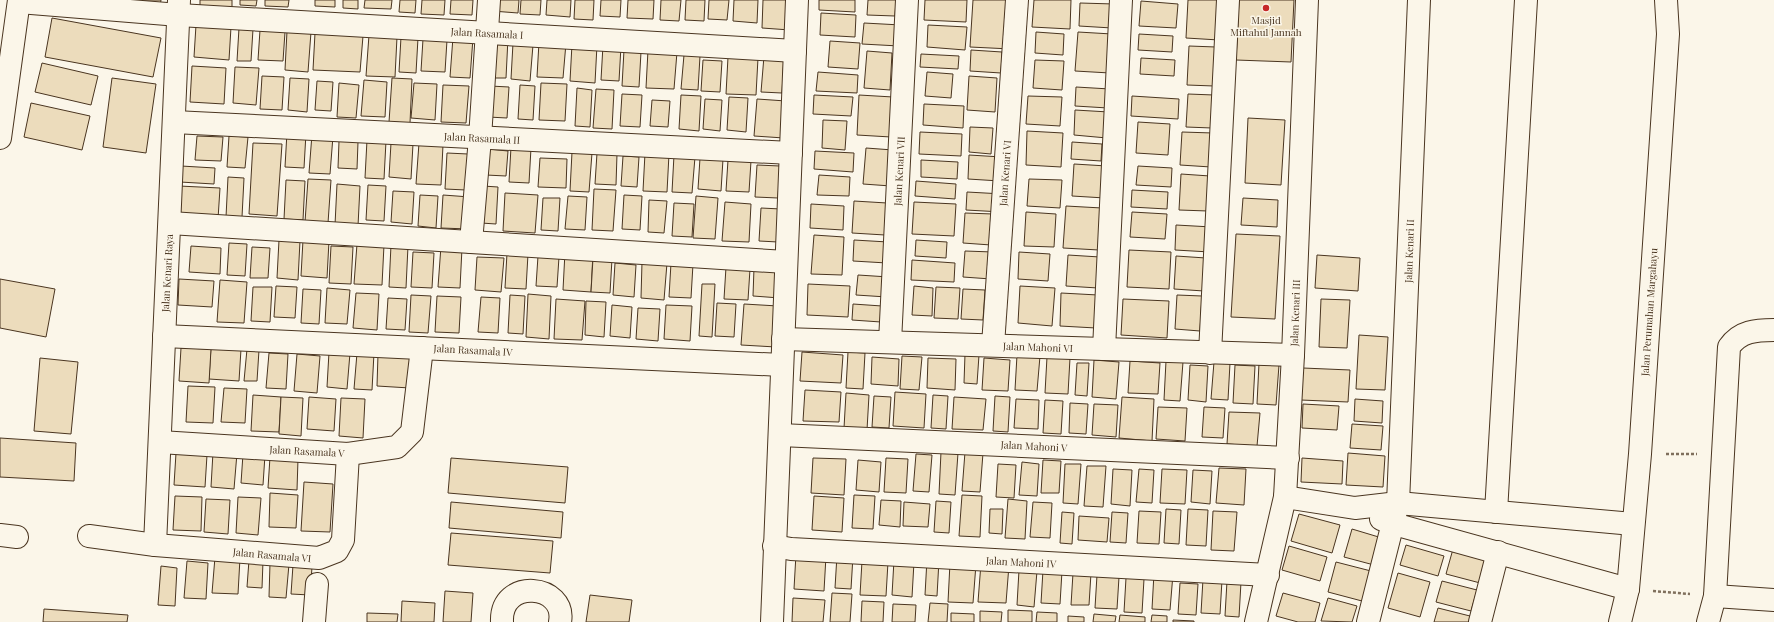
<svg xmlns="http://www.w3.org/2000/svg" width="1774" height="622" font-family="'Playfair Display',serif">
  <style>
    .building { fill: #ecdcbc; stroke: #4a3520 }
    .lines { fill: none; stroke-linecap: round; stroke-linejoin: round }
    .street-casing { stroke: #4a3520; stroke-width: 24 }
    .secondary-casing { stroke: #4a3520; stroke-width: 24 }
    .path { stroke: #7f6f5c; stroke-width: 2.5; stroke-dasharray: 3 2; stroke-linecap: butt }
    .street { stroke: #fbf6e9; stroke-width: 22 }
    .secondary { stroke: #fbf6e9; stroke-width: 22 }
    .poi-dot { fill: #c62828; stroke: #fbf6e9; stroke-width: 1.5 }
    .labels { text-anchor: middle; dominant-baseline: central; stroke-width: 3; stroke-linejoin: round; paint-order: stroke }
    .poi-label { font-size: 10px; fill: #4a3520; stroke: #fbf6e9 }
    .street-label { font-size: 10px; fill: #4a3520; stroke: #fbf6e9 }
  </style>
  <rect width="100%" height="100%" fill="#fbf6e9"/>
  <!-- building -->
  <g class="building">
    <polygon points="118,0 161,0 160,6"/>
    <polygon points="200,0 232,0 232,10 200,8"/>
    <polygon points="240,0 257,0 256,6 240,5"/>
    <polygon points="265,0 289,0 288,7 265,6"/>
    <polygon points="315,0 335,0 335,7 315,6"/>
    <polygon points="343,0 358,0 358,9 343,8"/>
    <polygon points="365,0 392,0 391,9 364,8"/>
    <polygon points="400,0 416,0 415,13 399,12"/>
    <polygon points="422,0 445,0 444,15 421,14"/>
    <polygon points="451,0 473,0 472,15 450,14"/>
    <polygon points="492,0 519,0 518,13 492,11"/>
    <polygon points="521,0 541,0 540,15 520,14"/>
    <polygon points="547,0 571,0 570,17 546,15"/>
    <polygon points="575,0 594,0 593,20 574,19"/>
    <polygon points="601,0 621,0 620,17 600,16"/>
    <polygon points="628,0 654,0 653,19 627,18"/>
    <polygon points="661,0 681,0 679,21 660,20"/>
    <polygon points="686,0 705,0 704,21 685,20"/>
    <polygon points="709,0 729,0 727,20 708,19"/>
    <polygon points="734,0 758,0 757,23 733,21"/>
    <polygon points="763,0 792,0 790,30 762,28"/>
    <polygon points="819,0 855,0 855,12 819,10"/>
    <polygon points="868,0 896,0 895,16 867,15"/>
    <polygon points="925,0 967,0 966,22 924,20"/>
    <polygon points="973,0 1014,0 1011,49 970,47"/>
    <polygon points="1034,0 1071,0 1070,29 1032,27"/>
    <polygon points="1188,0 1221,0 1219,40 1186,38"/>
    <polygon points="1239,0 1294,0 1291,62 1236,60"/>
    <polygon points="1141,1 1178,4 1176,28 1139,26"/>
    <polygon points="1080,3 1114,4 1112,28 1079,26"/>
    <polygon points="821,13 856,15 855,37 820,35"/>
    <polygon points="52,18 161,38 153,77 45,57"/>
    <polygon points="864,23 901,25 899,46 862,44"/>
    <polygon points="196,25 231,27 229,60 194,57"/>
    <polygon points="928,25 967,27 965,50 927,47"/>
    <polygon points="239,28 253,29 251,61 237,61"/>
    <polygon points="260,30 285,32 283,61 258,60"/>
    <polygon points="287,31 311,32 308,72 285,70"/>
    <polygon points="1036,32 1064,34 1063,55 1035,53"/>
    <polygon points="1078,32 1112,34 1110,73 1075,71"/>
    <polygon points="315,33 363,36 360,72 313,70"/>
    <polygon points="1139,34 1173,36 1172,52 1138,50"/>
    <polygon points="369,35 397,37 395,77 366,76"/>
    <polygon points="401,37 418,38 416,73 399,72"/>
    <polygon points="453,37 473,38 470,78 450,77"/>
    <polygon points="488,37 508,38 506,78 485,78"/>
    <polygon points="423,39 447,40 445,72 421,71"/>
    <polygon points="830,41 860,43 858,69 828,67"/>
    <polygon points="539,42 566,43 563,78 537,77"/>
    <polygon points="513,43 533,45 530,81 511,79"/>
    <polygon points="572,44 597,45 595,83 570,81"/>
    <polygon points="603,45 621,46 619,81 601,80"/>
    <polygon points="1189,46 1216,47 1214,86 1187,85"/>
    <polygon points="624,50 641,52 639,87 622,86"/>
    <polygon points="648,50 677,52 674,89 646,88"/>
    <polygon points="971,50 1002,52 1001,73 970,71"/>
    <polygon points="867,51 892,53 890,90 864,88"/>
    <polygon points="921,54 959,56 958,69 920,67"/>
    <polygon points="684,55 700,56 698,90 681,89"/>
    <polygon points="764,56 784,57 782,93 761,92"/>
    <polygon points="728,57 758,58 756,95 726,94"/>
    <polygon points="1141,58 1175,60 1174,76 1140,74"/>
    <polygon points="703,60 722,61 720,92 701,91"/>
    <polygon points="1035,60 1064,61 1062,90 1033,88"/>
    <polygon points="42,63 98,76 91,105 35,92"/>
    <polygon points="192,66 226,68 224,104 190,102"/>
    <polygon points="235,67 259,68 256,105 233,103"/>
    <polygon points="818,72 858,75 857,93 816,91"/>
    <polygon points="927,72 953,74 951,98 925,96"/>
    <polygon points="262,76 284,77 282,110 260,109"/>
    <polygon points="969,76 997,78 995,112 967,110"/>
    <polygon points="112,78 156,84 146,153 103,147"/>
    <polygon points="290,78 309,79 307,112 288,110"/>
    <polygon points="392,78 412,79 410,123 389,122"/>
    <polygon points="364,80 387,82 385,117 361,116"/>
    <polygon points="317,81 333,82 331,111 315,110"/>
    <polygon points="339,83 359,85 356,118 337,117"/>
    <polygon points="414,83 437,84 435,120 411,118"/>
    <polygon points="541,83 567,84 565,121 539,120"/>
    <polygon points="443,85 469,86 466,123 441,122"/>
    <polygon points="520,85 535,86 533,120 518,119"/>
    <polygon points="490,86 509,87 507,118 488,117"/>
    <polygon points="1076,87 1110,89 1108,108 1075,106"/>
    <polygon points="577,88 592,90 590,127 575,126"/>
    <polygon points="596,89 614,90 612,129 593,128"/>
    <polygon points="622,94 642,95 640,127 620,126"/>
    <polygon points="1188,94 1214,95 1212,128 1186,127"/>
    <polygon points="681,95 701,96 699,131 679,129"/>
    <polygon points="814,95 853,97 851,116 813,114"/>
    <polygon points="859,95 893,97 891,137 857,135"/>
    <polygon points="1028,96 1062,97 1060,126 1026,124"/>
    <polygon points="1132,96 1179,99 1178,119 1131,116"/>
    <polygon points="729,97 748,98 746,132 727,130"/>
    <polygon points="705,99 722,100 720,131 703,129"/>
    <polygon points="757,99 786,101 784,138 754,136"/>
    <polygon points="652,100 670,101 668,127 650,126"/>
    <polygon points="31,103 90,116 82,150 24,137"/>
    <polygon points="924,104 964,106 963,128 923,125"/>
    <polygon points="1075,110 1109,112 1107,138 1074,135"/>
    <polygon points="1248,118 1285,120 1281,185 1245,183"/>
    <polygon points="823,120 847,121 845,150 822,148"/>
    <polygon points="1138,122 1170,124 1168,155 1136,153"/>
    <polygon points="970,127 993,128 991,154 969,152"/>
    <polygon points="1027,131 1063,133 1061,167 1026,165"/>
    <polygon points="287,132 306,133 304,168 285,167"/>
    <polygon points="920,132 962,134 961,156 919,154"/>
    <polygon points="1182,132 1213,133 1211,167 1180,165"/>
    <polygon points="312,134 333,136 330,174 309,173"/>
    <polygon points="197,136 223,137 221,161 195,160"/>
    <polygon points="229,136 248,137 245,168 227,167"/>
    <polygon points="367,140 386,141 384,179 365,178"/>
    <polygon points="339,141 358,142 357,169 338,168"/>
    <polygon points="1072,142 1102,144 1101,161 1071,159"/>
    <polygon points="253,143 282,144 277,216 249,214"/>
    <polygon points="391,143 413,144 411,179 389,177"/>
    <polygon points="419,143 443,145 441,185 416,184"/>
    <polygon points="511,147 531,148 529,183 509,182"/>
    <polygon points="866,148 893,150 891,186 863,184"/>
    <polygon points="488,149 508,151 506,176 486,175"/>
    <polygon points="815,151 854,153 853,172 814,169"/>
    <polygon points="572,152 592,153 589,192 570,191"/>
    <polygon points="447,153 468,154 466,190 445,189"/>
    <polygon points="597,153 617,154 616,185 595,184"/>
    <polygon points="645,153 669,154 667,192 643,191"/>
    <polygon points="674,155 695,157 692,193 672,192"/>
    <polygon points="969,155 1002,157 1000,181 968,179"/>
    <polygon points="623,156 639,157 637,187 621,186"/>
    <polygon points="540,158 567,159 566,188 538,187"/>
    <polygon points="700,158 723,159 721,191 698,189"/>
    <polygon points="728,160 751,161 749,192 726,191"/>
    <polygon points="921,160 958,162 957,179 921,177"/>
    <polygon points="1074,164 1107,166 1105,198 1072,196"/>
    <polygon points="757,165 780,166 778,198 755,197"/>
    <polygon points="181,166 215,168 214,184 180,182"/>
    <polygon points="1138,166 1172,168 1171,187 1136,185"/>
    <polygon points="1181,174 1210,176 1208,211 1179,210"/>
    <polygon points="819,175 850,177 849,196 817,195"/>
    <polygon points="228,177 244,178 242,217 226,217"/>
    <polygon points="308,179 331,180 328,223 305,222"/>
    <polygon points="1029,179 1062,180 1060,208 1027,206"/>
    <polygon points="286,180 305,181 303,220 284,219"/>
    <polygon points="916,181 956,184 955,199 915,196"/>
    <polygon points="337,184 360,186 358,226 335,225"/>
    <polygon points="368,185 386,186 384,221 366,220"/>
    <polygon points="179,186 220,188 218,219 177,217"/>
    <polygon points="483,186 498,187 496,224 481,223"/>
    <polygon points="594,189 616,190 613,231 592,230"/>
    <polygon points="1132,190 1168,192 1167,209 1131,207"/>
    <polygon points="393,191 414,192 412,224 391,222"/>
    <polygon points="967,192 1003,194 1002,212 966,210"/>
    <polygon points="505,193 538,195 535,233 503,231"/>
    <polygon points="420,195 438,196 436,228 418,226"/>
    <polygon points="443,195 470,197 469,229 441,228"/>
    <polygon points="624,195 642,196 640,230 622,229"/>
    <polygon points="568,196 587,197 585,230 565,229"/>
    <polygon points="696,196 718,198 715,239 693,238"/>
    <polygon points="543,198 560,198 558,231 541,230"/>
    <polygon points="1243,198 1278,200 1277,227 1241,225"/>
    <polygon points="649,200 667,201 664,233 648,232"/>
    <polygon points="854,201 887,203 885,235 852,233"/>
    <polygon points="725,202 751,204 749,242 722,241"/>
    <polygon points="914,202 956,204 954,236 912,234"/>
    <polygon points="674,203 694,204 692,237 672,236"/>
    <polygon points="811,204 844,206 843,230 810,228"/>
    <polygon points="1066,206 1102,208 1099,250 1063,248"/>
    <polygon points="761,208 781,209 778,242 759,241"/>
    <polygon points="1026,212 1056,214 1054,247 1024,246"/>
    <polygon points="1132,212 1167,214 1165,239 1130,237"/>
    <polygon points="965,213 993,214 991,245 963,243"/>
    <polygon points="1176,225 1212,227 1210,252 1175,250"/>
    <polygon points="1236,234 1280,236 1275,319 1231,317"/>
    <polygon points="814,235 844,237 842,275 811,274"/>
    <polygon points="279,240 300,241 298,280 277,278"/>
    <polygon points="303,240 329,241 327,278 301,276"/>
    <polygon points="854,240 888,242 887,263 853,261"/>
    <polygon points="916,240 947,242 946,258 915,256"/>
    <polygon points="229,243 247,244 245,276 227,275"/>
    <polygon points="357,244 384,245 382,285 354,284"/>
    <polygon points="391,245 408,246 406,288 389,287"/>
    <polygon points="191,246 221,248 220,274 189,272"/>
    <polygon points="331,246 353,247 351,284 329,283"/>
    <polygon points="441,246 462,248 460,288 438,287"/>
    <polygon points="252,247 270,248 268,278 250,278"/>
    <polygon points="1129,250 1171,252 1169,289 1127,287"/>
    <polygon points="965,251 993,252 991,279 963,277"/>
    <polygon points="413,252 434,253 432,288 411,287"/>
    <polygon points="565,252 593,253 591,292 563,290"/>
    <polygon points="1019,252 1050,254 1048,281 1018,279"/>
    <polygon points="507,253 528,254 526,289 505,288"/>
    <polygon points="1068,255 1100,257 1098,288 1066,286"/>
    <polygon points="1317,255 1360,258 1358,291 1315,288"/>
    <polygon points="538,256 559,257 557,287 536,286"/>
    <polygon points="1176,256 1206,258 1204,291 1174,289"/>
    <polygon points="477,257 504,258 501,292 475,290"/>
    <polygon points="593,258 612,259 610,293 591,292"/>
    <polygon points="912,260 955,263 954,282 911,280"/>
    <polygon points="642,262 667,263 664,300 641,298"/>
    <polygon points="615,263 636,265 634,297 613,295"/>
    <polygon points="671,263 693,264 691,298 669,297"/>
    <polygon points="726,267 750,269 748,300 724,299"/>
    <polygon points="754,268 781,269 780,298 753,296"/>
    <polygon points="858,275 889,277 887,297 856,295"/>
    <polygon points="0,279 55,289 46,337 0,328"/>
    <polygon points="179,279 214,281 212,307 178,305"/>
    <polygon points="220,280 247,282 244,323 217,322"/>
    <polygon points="702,284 715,284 712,337 699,336"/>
    <polygon points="808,284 850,286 848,317 807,315"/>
    <polygon points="276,286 297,287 295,318 274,317"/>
    <polygon points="914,286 933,288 932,316 912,315"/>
    <polygon points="1020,286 1055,288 1052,326 1018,323"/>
    <polygon points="253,287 272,287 270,322 251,321"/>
    <polygon points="936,287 960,288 958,319 934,318"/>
    <polygon points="327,288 350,290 347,324 325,323"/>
    <polygon points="303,289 321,290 319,324 301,323"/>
    <polygon points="963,289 985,290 983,320 961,319"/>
    <polygon points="356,293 379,294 377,330 353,328"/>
    <polygon points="1061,293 1098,295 1096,328 1060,326"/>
    <polygon points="528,294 551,296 549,339 526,337"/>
    <polygon points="411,295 431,296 428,333 409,332"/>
    <polygon points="510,295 525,296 523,334 508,333"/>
    <polygon points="1177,295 1202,296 1200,331 1175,329"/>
    <polygon points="437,296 461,297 459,333 435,332"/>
    <polygon points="481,297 500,298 498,333 478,332"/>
    <polygon points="388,298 407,299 405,330 386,329"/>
    <polygon points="556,299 585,301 582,340 554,339"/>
    <polygon points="1123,299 1169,301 1167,338 1121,335"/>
    <polygon points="1321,299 1350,300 1347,348 1319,347"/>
    <polygon points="586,301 606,302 604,337 585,335"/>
    <polygon points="717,303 736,304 734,337 715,336"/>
    <polygon points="744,304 778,306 776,347 741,345"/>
    <polygon points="853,304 882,306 881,322 852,320"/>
    <polygon points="612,305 632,307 630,338 610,336"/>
    <polygon points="666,305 692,306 690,341 664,339"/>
    <polygon points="638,308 660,309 658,341 636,339"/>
    <polygon points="1359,335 1388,337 1385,390 1356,389"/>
    <polygon points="211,347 241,349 239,381 209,379"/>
    <polygon points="181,348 211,349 209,383 179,381"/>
    <polygon points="247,349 259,350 257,381 244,381"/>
    <polygon points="329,352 350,353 347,389 327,387"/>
    <polygon points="802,352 843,355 841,383 800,381"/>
    <polygon points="848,352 865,353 863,389 846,388"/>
    <polygon points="269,353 288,354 286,389 266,388"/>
    <polygon points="357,353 374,353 372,390 354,389"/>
    <polygon points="297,354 320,356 317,393 294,391"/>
    <polygon points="378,354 412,356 410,388 377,386"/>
    <polygon points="965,354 979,355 977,384 964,383"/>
    <polygon points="1017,355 1040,356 1037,391 1015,390"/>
    <polygon points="902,356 922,357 919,390 900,389"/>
    <polygon points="872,357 899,359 898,386 871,384"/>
    <polygon points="1047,357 1070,358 1068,394 1045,393"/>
    <polygon points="40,358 78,362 71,434 34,431"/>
    <polygon points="928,358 956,359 955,390 927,388"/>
    <polygon points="984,358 1010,360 1008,391 982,390"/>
    <polygon points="1094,360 1119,362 1116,399 1092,397"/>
    <polygon points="1130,361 1160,363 1158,394 1128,393"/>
    <polygon points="1166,361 1183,362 1180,401 1164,400"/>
    <polygon points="1214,362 1230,363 1228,400 1211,399"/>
    <polygon points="1077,363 1089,363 1087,396 1075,395"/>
    <polygon points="1259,363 1279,365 1276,405 1257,404"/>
    <polygon points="1190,365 1208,366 1206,402 1188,400"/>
    <polygon points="1235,365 1255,366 1253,404 1233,403"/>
    <polygon points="1303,368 1350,370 1348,402 1301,400"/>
    <polygon points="188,386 215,387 213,423 186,422"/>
    <polygon points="224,388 247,389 245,423 221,422"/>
    <polygon points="805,390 841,392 839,422 803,421"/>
    <polygon points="895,392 926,394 924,428 893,426"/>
    <polygon points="846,393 869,395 867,430 844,428"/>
    <polygon points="253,395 281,397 279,432 251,431"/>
    <polygon points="933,395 948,396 946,429 931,428"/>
    <polygon points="874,396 891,397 889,428 872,427"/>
    <polygon points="995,396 1010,397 1008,432 993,431"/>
    <polygon points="281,397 303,398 301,436 279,434"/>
    <polygon points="309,397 336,399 334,431 307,429"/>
    <polygon points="954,397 986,399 983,430 952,429"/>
    <polygon points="1122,397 1154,399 1152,441 1119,438"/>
    <polygon points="341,398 365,399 363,438 339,436"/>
    <polygon points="1016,399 1039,400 1038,429 1014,428"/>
    <polygon points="1355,399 1383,401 1382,423 1354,421"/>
    <polygon points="1045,400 1063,401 1061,434 1043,433"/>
    <polygon points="1070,403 1088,404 1086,434 1069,433"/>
    <polygon points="1094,404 1118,405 1116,437 1092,435"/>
    <polygon points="1303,404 1339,406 1337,430 1302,428"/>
    <polygon points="1158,407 1187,408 1185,441 1156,439"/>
    <polygon points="1204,407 1225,408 1223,438 1202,437"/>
    <polygon points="1229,412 1260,413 1257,446 1227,444"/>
    <polygon points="1352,424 1383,426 1381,450 1350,448"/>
    <polygon points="0,438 76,443 74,481 0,477"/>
    <polygon points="213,452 237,453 234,489 211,487"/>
    <polygon points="941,452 958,453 955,495 939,494"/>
    <polygon points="965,452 983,453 980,492 962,491"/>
    <polygon points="176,453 207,455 205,487 174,485"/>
    <polygon points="1348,453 1385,456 1383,487 1346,485"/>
    <polygon points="243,454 265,455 263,485 241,483"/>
    <polygon points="916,454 932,455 929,492 913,491"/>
    <polygon points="270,457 298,459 297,490 268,488"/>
    <polygon points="451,458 568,467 565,503 448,493"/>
    <polygon points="813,458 846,459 844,495 811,493"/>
    <polygon points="886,458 908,459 906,493 884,492"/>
    <polygon points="1302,458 1343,461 1342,484 1301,482"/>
    <polygon points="858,460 881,462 879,492 856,490"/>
    <polygon points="1043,460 1061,461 1059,493 1041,493"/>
    <polygon points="1022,462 1039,464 1037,496 1019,495"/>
    <polygon points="998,464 1016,465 1014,498 996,497"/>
    <polygon points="1065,464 1081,464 1078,504 1063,503"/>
    <polygon points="1087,466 1106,466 1103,507 1084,506"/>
    <polygon points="1219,468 1246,469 1244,505 1216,503"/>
    <polygon points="1113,469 1132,470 1130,506 1111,504"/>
    <polygon points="1139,469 1154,470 1152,503 1136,502"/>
    <polygon points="1162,469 1187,470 1185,504 1160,503"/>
    <polygon points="1193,470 1212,471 1210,504 1191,502"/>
    <polygon points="304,482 333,484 330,532 301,531"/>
    <polygon points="270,493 298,495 296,528 269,527"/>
    <polygon points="854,495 875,496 873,529 852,528"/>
    <polygon points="962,495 982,496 980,537 959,536"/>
    <polygon points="175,496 202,497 201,531 173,530"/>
    <polygon points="814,496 844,498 842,532 812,530"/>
    <polygon points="238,497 261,498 258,535 236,533"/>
    <polygon points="206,499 230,500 228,534 204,532"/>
    <polygon points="1008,499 1027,501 1025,539 1005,538"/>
    <polygon points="881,500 901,501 900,527 879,525"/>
    <polygon points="936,501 951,502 949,533 934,532"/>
    <polygon points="451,502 563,512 561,538 449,528"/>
    <polygon points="904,502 930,504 928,527 903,526"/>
    <polygon points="1033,502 1052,503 1050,538 1030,537"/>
    <polygon points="990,509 1003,509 1002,534 989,533"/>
    <polygon points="1166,509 1181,510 1179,544 1164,543"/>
    <polygon points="1188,509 1208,510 1206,546 1186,545"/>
    <polygon points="1139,511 1161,512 1159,544 1137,543"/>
    <polygon points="1213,511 1237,512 1234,551 1211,550"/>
    <polygon points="1062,512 1074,513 1072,544 1060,543"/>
    <polygon points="1112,512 1128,513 1126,543 1110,542"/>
    <polygon points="1299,514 1340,525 1332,553 1291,541"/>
    <polygon points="1079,516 1109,518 1107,542 1078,540"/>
    <polygon points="1352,529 1382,538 1374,565 1344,557"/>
    <polygon points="451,533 553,541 550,573 448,565"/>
    <polygon points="1406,545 1444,556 1438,576 1400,565"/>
    <polygon points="1289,546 1327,557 1320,581 1282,570"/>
    <polygon points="1453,549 1491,559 1484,584 1446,574"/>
    <polygon points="796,554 826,556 824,591 794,589"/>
    <polygon points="837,555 853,556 851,589 835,588"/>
    <polygon points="215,557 240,558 238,594 212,593"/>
    <polygon points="927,559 939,560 937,596 925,595"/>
    <polygon points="249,560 263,561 262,588 247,587"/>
    <polygon points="894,560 914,562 912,597 892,595"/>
    <polygon points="187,561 208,563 206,599 184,598"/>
    <polygon points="862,561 888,562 886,596 860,595"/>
    <polygon points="1336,562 1371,571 1362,601 1328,592"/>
    <polygon points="270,563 289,564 286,598 269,597"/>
    <polygon points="950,563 976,564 973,603 948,602"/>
    <polygon points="981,563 1009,565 1006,603 978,602"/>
    <polygon points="293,565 312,567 310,595 291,594"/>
    <polygon points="161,566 177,568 175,606 158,605"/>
    <polygon points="1019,570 1037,571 1034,607 1017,605"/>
    <polygon points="1043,570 1062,571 1060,604 1041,603"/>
    <polygon points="1073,573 1091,573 1089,605 1071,605"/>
    <polygon points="1154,573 1173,574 1170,610 1152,609"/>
    <polygon points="1398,573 1430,582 1420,617 1388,608"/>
    <polygon points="1097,575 1119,577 1117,609 1095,608"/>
    <polygon points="1126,578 1144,579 1142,613 1124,612"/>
    <polygon points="1203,579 1222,580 1220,614 1201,613"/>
    <polygon points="1227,581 1241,582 1239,617 1225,616"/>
    <polygon points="1442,581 1477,590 1471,611 1436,602"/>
    <polygon points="1180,583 1198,584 1196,615 1178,614"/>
    <polygon points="445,591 473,593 471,622 443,622"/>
    <polygon points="832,593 852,594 850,622 830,622"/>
    <polygon points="1283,593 1320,603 1315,622 1298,622 1276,616"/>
    <polygon points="590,595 632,600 629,622 586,622"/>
    <polygon points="793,598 825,600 823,622 792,622"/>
    <polygon points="1328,598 1357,606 1352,622 1321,621"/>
    <polygon points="402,601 435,603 434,622 401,622"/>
    <polygon points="862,601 884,602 883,622 861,622"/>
    <polygon points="930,603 948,604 947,622 928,622"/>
    <polygon points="893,604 916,605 915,622 892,622"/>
    <polygon points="1438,608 1470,616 1469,622 1434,622"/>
    <polygon points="44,609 128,615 127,622 43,622"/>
    <polygon points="1008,610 1032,611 1032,622 1008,622"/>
    <polygon points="980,611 1002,612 1001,622 980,622"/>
    <polygon points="1037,612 1057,613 1057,622 1036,622"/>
    <polygon points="367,613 398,614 397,622 367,622"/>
    <polygon points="951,613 974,614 974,622 951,622"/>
    <polygon points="1094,614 1116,616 1115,622 1093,622"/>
    <polygon points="1120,615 1145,617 1145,622 1119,622"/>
    <polygon points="1152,615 1167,616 1167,622 1151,622"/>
    <polygon points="1068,616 1084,617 1084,622 1068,622"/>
    <polygon points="1173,620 1194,621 1194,622 1173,622"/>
  </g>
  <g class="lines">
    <defs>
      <g id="street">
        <polyline points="19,2 179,15 795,51"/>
        <polyline points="174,122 791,153"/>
        <polyline points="0,138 19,0"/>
        <polyline points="170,223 786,262"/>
        <polyline points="471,242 480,138 489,0"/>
        <polyline points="164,336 782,365"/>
        <polyline points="783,339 1293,355"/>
        <polyline points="890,342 907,0"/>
        <polyline points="993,345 1017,0"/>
        <polyline points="1104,349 1121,0"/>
        <polyline points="1210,353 1228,0"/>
        <polyline points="780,435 1288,458"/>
        <polyline points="160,442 348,454 397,447 412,432 422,348"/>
        <polyline points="1285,497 1355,508 1398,503 1633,524"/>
        <polyline points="1496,512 1526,0"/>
        <polyline points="1381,519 1394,524 1628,589"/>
        <polyline points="0,535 17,537"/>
        <polyline points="89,536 155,545 319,558 337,551 343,540 348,454"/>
        <polyline points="155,545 179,0"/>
        <polyline points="774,546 791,549 1268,575"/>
        <polyline points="1715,596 1774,600"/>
        <polyline points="314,622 317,584"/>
        <path d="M502 622C500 577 567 584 560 622"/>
        <polyline points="772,622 797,0"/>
        <polyline points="1256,622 1285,497 1293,355 1307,0"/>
        <polyline points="1368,622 1398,503 1419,0"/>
        <polyline points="1480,622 1498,552"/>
        <path d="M1708 622 1715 596 1729 347C1740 331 1756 330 1774 330"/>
      </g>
      <polyline id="secondary" points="1620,622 1628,589 1640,454 1668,34 1666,0"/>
    </defs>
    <!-- street casing -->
    <use href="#street" class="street-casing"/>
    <!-- secondary casing -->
    <use href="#secondary" class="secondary-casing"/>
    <!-- path -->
    <g class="path">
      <polyline points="1666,454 1697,454"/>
      <polyline points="1653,591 1690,594"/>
    </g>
    <!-- street -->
    <use href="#street" class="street"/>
    <!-- secondary -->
    <use href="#secondary" class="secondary"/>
  </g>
  <!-- markers -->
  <circle class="poi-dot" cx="1266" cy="8" r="4"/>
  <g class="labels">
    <!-- poi labels -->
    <g class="poi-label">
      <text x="1266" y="20">Masjid<tspan x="1266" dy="12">Miftahul Jannah</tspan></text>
    </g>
    <!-- street labels -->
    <g class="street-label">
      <text transform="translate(487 33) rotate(3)">Jalan Rasamala I</text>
      <text transform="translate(482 138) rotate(3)">Jalan Rasamala II</text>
      <text transform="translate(899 171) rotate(-87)">Jalan Kenari VII</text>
      <text transform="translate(1005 173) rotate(-86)">Jalan Kenari VI</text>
      <text transform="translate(1409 251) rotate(-88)">Jalan Kenari II</text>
      <text transform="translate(167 273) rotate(-87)">Jalan Kenari Raya</text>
      <text transform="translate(1649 312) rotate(-86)">Jalan Perumahan Margahayu</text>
      <text transform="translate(1295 313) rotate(-88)">Jalan Kenari III</text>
      <text transform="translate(1038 347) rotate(2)">Jalan Mahoni VI</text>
      <text transform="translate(473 350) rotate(3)">Jalan Rasamala IV</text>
      <text transform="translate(1034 446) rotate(3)">Jalan Mahoni V</text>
      <text transform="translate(307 451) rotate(3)">Jalan Rasamala V</text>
      <text transform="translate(272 555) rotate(5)">Jalan Rasamala VI</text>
      <text transform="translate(1021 562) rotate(3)">Jalan Mahoni IV</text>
    </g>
  </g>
</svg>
